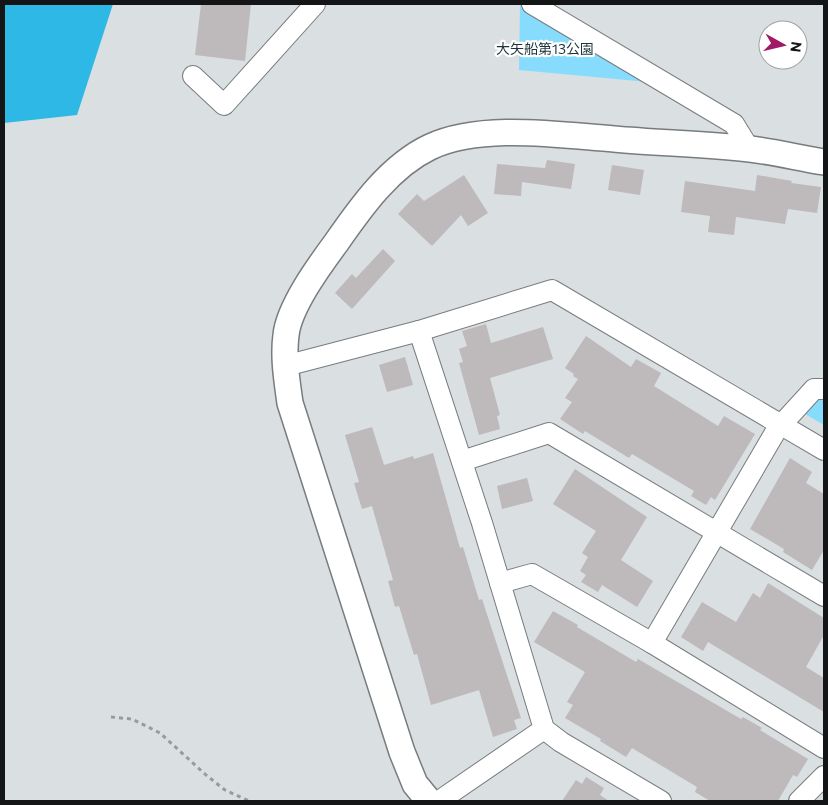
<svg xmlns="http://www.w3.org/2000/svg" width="828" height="805" font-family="Commissioner,'Noto Sans JP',sans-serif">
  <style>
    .green { fill: #87dcfd }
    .forest { fill: #2db8e5 }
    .building { fill: #beb9bb }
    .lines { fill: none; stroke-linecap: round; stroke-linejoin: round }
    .minor-casing { stroke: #787c7e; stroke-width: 22 }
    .tertiary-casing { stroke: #787c7e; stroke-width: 28 }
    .path { stroke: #979b9c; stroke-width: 3; stroke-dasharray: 4 4; stroke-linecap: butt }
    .minor { stroke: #fff; stroke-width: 20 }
    .tertiary { stroke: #fff; stroke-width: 25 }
    .labels { text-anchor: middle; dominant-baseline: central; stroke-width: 4.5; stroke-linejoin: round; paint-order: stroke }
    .park-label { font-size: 14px; fill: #1e343c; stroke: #fff }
  </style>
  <rect width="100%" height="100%" fill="#dadfe1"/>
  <!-- green -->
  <g class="green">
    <polygon points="520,4 648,82 519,70"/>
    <polygon points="823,396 824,396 824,425 805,414"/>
  </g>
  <!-- forest -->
  <polygon class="forest" points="4,4 113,4 77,115 4,123"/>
  <!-- building -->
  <g class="building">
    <polygon points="201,4 251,4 245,61 195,55"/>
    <polygon points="547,160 575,164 571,189 522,182 521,196 494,194 497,164 545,168"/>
    <polygon points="612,165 644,170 640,195 608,190"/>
    <polygon points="464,175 488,213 468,226 461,215 432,246 398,214 417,194 424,201"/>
    <polygon points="757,175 792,181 791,183 821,187 817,213 788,209 785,224 736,217 734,235 708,232 710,216 681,212 685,181 755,191"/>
    <polygon points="383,249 395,261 352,309 335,293 352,274 356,278"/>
    <polygon points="486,324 491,343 543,327 553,359 490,378 500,415 497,416 500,429 479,435 459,363 463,362 459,349 467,346 462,331"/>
    <polygon points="586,336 631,367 636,359 661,373 654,386 718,426 724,416 755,434 715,500 711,497 706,505 691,496 694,491 632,454 629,458 585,431 583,434 560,419 572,402 565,398 578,379 573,376 574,374 565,368"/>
    <polygon points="405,357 413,385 387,392 379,365"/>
    <polygon points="372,427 384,465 413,456 414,459 433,453 460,548 463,547 479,600 482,599 521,718 514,720 517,729 493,737 479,690 431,705 417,654 414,655 399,606 395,607 388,581 393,580 372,506 362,509 354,483 359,482 345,435"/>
    <polygon points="790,458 812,472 806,483 824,494 824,550 812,570 783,552 784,549 750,529"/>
    <polygon points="575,469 647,517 621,560 653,581 637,607 602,585 598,592 581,582 586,575 580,571 588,557 582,553 596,531 553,504"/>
    <polygon points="527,478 533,501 502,509 497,486"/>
    <polygon points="768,583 824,618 824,635 806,667 824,678 824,712 708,642 703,651 681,637 702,602 736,622 753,593 760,598"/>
    <polygon points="553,611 578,625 577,627 636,662 638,659 741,719 743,717 762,728 760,730 808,759 797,777 793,775 778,801 710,801 695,792 697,787 632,748 626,757 600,741 601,739 565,718 573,705 567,702 585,672 534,642"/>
    <polygon points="586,777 604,788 600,795 609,801 562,801 576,780 582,784"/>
  </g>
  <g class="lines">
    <defs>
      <g id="minor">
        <polyline points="532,4 734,124 750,150"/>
        <polyline points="193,76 224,105 315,4"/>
        <polyline points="419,331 482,523 544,729 561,742 661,801"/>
        <polyline points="285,366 419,331 552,290 824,450"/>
        <polyline points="782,424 814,389 824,389"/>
        <polyline points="462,461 549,433 824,596"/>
        <polyline points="500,583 532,574 652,643 824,748"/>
        <polyline points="652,643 780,424"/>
        <polyline points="439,801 544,729"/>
        <polyline points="799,801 824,776"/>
      </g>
      <path id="tertiary" d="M429 801 415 784 402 752 290 403C287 381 283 358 286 335 289 307 319 266 336 243 361 207 390 166 430 147 481 123 559 135 614 139 659 143 705 144 750 149 775 152 799 158 824 162"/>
    </defs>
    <!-- minor casing -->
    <use href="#minor" class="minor-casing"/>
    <!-- tertiary casing -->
    <use href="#tertiary" class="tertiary-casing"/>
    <!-- path -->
    <polyline class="path" points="111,717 132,719 160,733 206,775 225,790 249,801"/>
    <!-- minor -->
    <use href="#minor" class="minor"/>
    <!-- tertiary -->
    <use href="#tertiary" class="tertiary"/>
  </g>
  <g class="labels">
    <!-- park labels -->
    <g class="park-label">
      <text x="545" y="48">大矢船第13公園</text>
    </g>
  </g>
  <!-- border -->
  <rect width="828" height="805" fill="none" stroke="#141516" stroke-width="10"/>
  <!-- north arrow -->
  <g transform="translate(783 45) rotate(98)"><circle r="24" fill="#ffffff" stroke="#a1a1a2"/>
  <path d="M0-4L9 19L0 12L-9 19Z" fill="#a21a66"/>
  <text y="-8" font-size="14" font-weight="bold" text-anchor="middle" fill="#141516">N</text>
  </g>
</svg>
